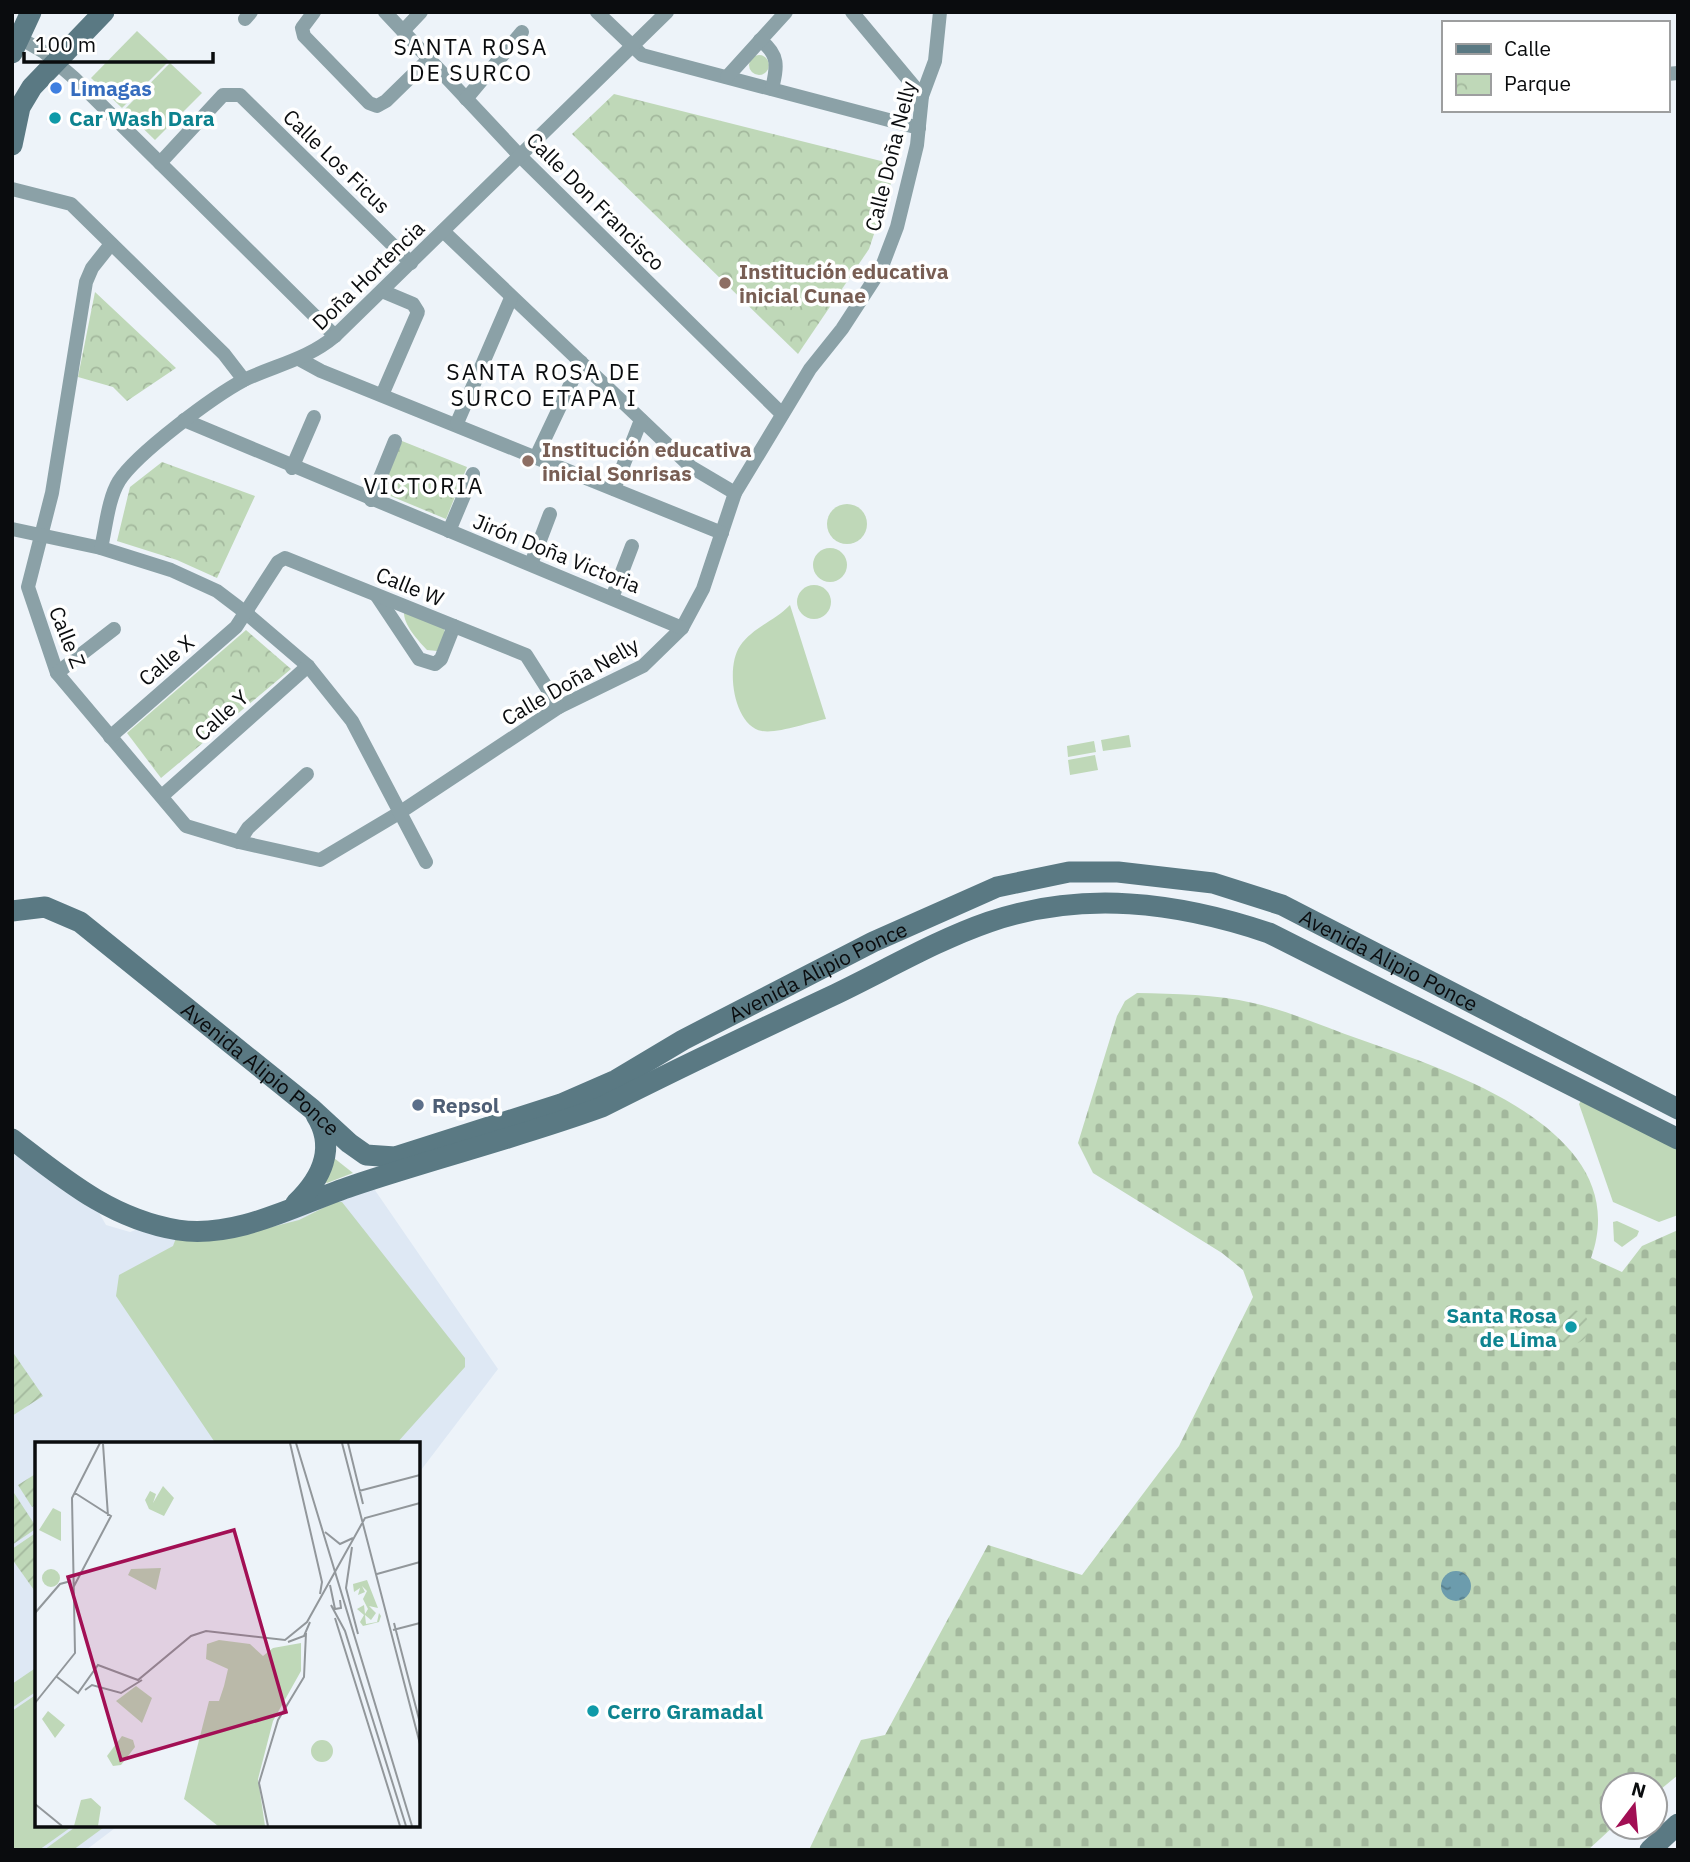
<svg xmlns="http://www.w3.org/2000/svg" width="1690" height="1862" font-family="'IBM Plex Sans',sans-serif">
  <style>
    .built { fill: #dee8f4 }
    .grass { fill: #bfd8b8 }
    .cemetery { fill: url(#cemetery-stones) }
    .park { fill: url(#park-crowns) }
    .garden { fill: url(#garden-furrows) }
    .water { fill: url(#water-ripples) }
    .lines { fill: none; stroke-linecap: round; stroke-linejoin: round }
    .street { stroke: #8ba1a7; stroke-width: 14 }
    .secondary { stroke: #5a7983; stroke-width: 21 }
    .shop-dot { fill: #3f7fe0; stroke: #fff; stroke-width: 2.5 }
    .culture-dot { fill: #0f9aa8; stroke: #fff; stroke-width: 2.5 }
    .education-dot { fill: #8d6e63; stroke: #fff; stroke-width: 2.5 }
    .service-dot { fill: #5c6f8a; stroke: #fff; stroke-width: 2.5 }
    .labels { text-anchor: middle; dominant-baseline: central; stroke-width: 7; stroke-linejoin: round; paint-order: stroke }
    .shop-label { font-size: 21px; font-weight: bold; fill: #366cbe; stroke: #fff; text-anchor: start }
    .culture-label { font-size: 21px; font-weight: bold; fill: #0d838f; stroke: #fff; text-anchor: start }
    .street-label { font-size: 21px; fill: #0a0c0e; stroke: #fff }
    .education-label { font-size: 21px; font-weight: bold; fill: #785e54; stroke: #fff; text-anchor: start }
    .service-label { font-size: 21px; font-weight: bold; fill: #4e5e75; stroke: #fff; text-anchor: start }
    .neighbourhood-label { font-size: 23px; letter-spacing: 2px; fill: #0a0c0e; stroke: #fff }
    .inset-road { fill: none; stroke: #92979b; stroke-width: 2 }
    .view { fill: #a20f54; fill-opacity: 0.15; stroke: #a20f54; stroke-width: 3.5 }
    .inset-edge { fill: none; stroke: #0a0c0e; stroke-width: 3.5 }
  </style>
  <defs>
    <pattern id="cemetery-stones" width="16" height="16" patternUnits="userSpaceOnUse" patternTransform="scale(1.75)"><rect width="16" height="16" fill="#bfd8b8"/><path d="M2 7V4a2 2 0 0 1 4 0v3zM10 15v-3a2 2 0 0 1 4 0v3z" fill="#a3b89d"/></pattern>
    <pattern id="park-crowns" width="20" height="18" patternUnits="userSpaceOnUse" patternTransform="scale(1.75)"><rect width="20" height="18" fill="#bfd8b8"/><path d="M2 6a3 3 0 1 1 6 0M12 15a3 3 0 1 1 6 0" fill="none" stroke="#a3b89d"/></pattern>
    <pattern id="garden-furrows" width="10" height="10" patternUnits="userSpaceOnUse" patternTransform="scale(1.75)"><rect width="10" height="10" fill="#bfd8b8"/><path d="M-1 1l2-2M0 10L10 0M9 11l2-2" fill="none" stroke="#a3b89d"/></pattern>
    <pattern id="water-ripples" width="26" height="14" patternUnits="userSpaceOnUse" patternTransform="scale(1.75)"><rect width="26" height="14" fill="#6c9cad"/><path d="M2 4q2-2 4 0t4 0M15 11q2-2 4 0t4 0" fill="none" stroke="#577e8b"/></pattern>
  </defs>
  <rect width="100%" height="100%" fill="#edf3f9"/>
  <!-- built -->
  <polygon class="built" points="12,1146 98,1211 106,1225 130,1232 144,1227 195,1237 370,1183 498,1369 418,1474 418,1444 37,1444 37,1825 119,1825 86,1850 12,1850"/>
  <!-- grass -->
  <g class="grass">
    <polygon points="137,31 169,61 122,108 91,78"/>
    <circle cx="759" cy="65" r="10"/>
    <polygon points="170,63 202,93 155,140 124,110"/>
    <circle cx="847" cy="524" r="20"/>
    <circle cx="830" cy="565" r="17"/>
    <circle cx="814" cy="602" r="17"/>
    <path d="M790 605 826 719C810 722 777 734 762 731 734 726 725 668 740 646 753 627 775 621 790 605Z"/>
    <path d="M404 611 444 628 445 634 437 651 427 650C418 640 403 625 404 611Z"/>
    <polygon points="1129,735 1131,747 1103,751 1101,740"/>
    <polygon points="1094,741 1096,752 1068,757 1067,746"/>
    <polygon points="1095,755 1098,770 1070,775 1068,760"/>
    <polygon points="1582,1099 1678,1149 1678,1215 1659,1222 1613,1202 1579,1104"/>
    <polygon points="334,1158 353,1173 327,1183 325,1182"/>
    <polygon points="335,1202 342,1202 465,1358 465,1367 396,1444 216,1444 116,1296 119,1275 173,1246 176,1238 237,1236 299,1220"/>
    <polygon points="1617,1221 1639,1231 1637,1236 1622,1247 1614,1241 1613,1222"/>
    <polygon points="37,1667 37,1691 12,1708 12,1684"/>
    <polygon points="37,1694 37,1825 74,1825 39,1850 12,1850 12,1711"/>
    <polygon points="78,1825 107,1825 73,1850 44,1850"/>
  </g>
  <!-- cemetery -->
  <path class="cemetery" d="M1137 993C1175 994 1216 994 1253 1003 1289 1011 1324 1027 1359 1039 1446 1070 1637 1129 1591 1258L1622 1272 1642 1246 1678 1230V1775L1655 1794V1785H1613V1827L1588 1850H809L861 1740 885 1735 988 1545 1082 1575 1179 1446 1253 1297 1243 1270 1222 1253 1093 1173 1078 1143 1117 1016 1125 1001Z"/>
  <!-- park -->
  <g class="park">
    <polygon points="614,94 897,165 869,249 798,354 572,134"/>
    <polygon points="95,292 176,368 127,401 113,387 78,377"/>
    <polygon points="402,441 467,467 446,519 381,492"/>
    <polygon points="162,462 255,496 217,578 177,560 117,541 130,487"/>
    <polygon points="246,630 291,669 161,778 127,733"/>
  </g>
  <!-- garden -->
  <g class="garden">
    <circle cx="1572" cy="1327" r="17"/>
    <polygon points="12,1351 43,1396 12,1416"/>
    <polygon points="37,1473 37,1504 32,1507 18,1485"/>
    <polygon points="14,1493 37,1528 12,1545 12,1494"/>
    <polygon points="37,1532 37,1589 34,1590 12,1559 12,1549"/>
  </g>
  <!-- water -->
  <circle class="water" cx="1456" cy="1586" r="15"/>
  <g class="lines">
    <!-- street -->
    <g class="street">
      <polyline points="314,12 302,28 304,36 369,103 377,106 386,101 429,59"/>
      <polyline points="385,12 520,156 782,414"/>
      <polyline points="597,12 642,55 919,128"/>
      <polyline points="852,12 922,96"/>
      <polyline points="245,19 251,12"/>
      <polyline points="403,31 421,12"/>
      <polyline points="18,37 44,52 74,78 335,336"/>
      <path d="M760 40C780 55 777 67 772 89"/>
      <polyline points="1667,74 1678,73"/>
      <polyline points="727,77 786,12"/>
      <polyline points="466,99 522,32"/>
      <polyline points="160,163 223,95 240,95 411,263"/>
      <polyline points="12,189 71,204 224,354 244,380"/>
      <polyline points="443,231 691,467 735,493"/>
      <polyline points="111,244 92,268 86,282 52,493 28,587 57,673 186,826 239,842 320,860 399,813 559,707 643,666 682,628 703,589 735,493 810,369 842,329 881,269 897,227 917,145 922,96 935,61 940,12"/>
      <polyline points="382,291 413,304 418,312 382,395"/>
      <polyline points="299,359 321,371 722,533"/>
      <polyline points="184,420 682,628"/>
      <polyline points="457,423 511,298"/>
      <polyline points="536,457 581,362"/>
      <polyline points="292,468 314,417"/>
      <polyline points="614,489 641,420"/>
      <polyline points="371,500 395,441"/>
      <polyline points="12,529 101,548 171,570 217,591 246,613 308,666 352,721 426,862"/>
      <polyline points="449,531 473,474"/>
      <path d="M101 548C106 527 108 499 119 481 137 453 214 396 244 380 276 365 308 359 335 336L667 12"/>
      <polyline points="531,564 550,514"/>
      <polyline points="377,596 419,659 435,664 441,659 454,626"/>
      <polyline points="612,598 632,546"/>
      <polyline points="57,673 114,629"/>
      <polyline points="110,737 236,627 278,562 285,558 526,655 559,707"/>
      <polyline points="162,796 308,666"/>
      <polyline points="239,842 248,828 307,774"/>
    </g>
    <!-- secondary -->
    <g class="secondary">
      <polyline points="12,53 31,12"/>
      <polyline points="12,145 20,107 32,87 104,12"/>
      <path id="s1" d="M12 911 45 907 80 922 312 1109 349 1143 366 1155 395 1157 561 1104 616 1080 683 1040 873 942 997 887 1069 872H1118L1213 883 1282 905 1678 1109"/>
      <path d="M12 1139C64 1179 111 1219 178 1230 237 1239 298 1204 352 1186 435 1158 520 1137 602 1107 679 1068 757 1031 836 994 886 970 937 940 989 922 1083 890 1177 902 1269 933L1678 1139"/>
      <path d="M296 1203C321 1179 337 1148 316 1115"/>
      <polyline points="1650,1850 1678,1824"/>
    </g>
  </g>
  <!-- markers -->
  <circle class="shop-dot" cx="56" cy="88" r="7"/>
  <g class="culture-dot">
    <circle cx="55" cy="118" r="7"/>
    <circle cx="1571" cy="1327" r="7"/>
    <circle cx="593" cy="1711" r="7"/>
  </g>
  <g class="education-dot">
    <circle cx="725" cy="283" r="7"/>
    <circle cx="528" cy="461" r="7"/>
  </g>
  <circle class="service-dot" cx="418" cy="1105" r="7"/>
  <g class="labels">
    <!-- shop labels -->
    <g class="shop-label">
      <text x="70" y="88">Limagas</text>
    </g>
    <!-- culture labels -->
    <g class="culture-label">
      <text x="69" y="118">Car Wash Dara</text>
      <text x="1557" y="1315" text-anchor="end">Santa Rosa<tspan x="1557" dy="24">de Lima</tspan></text>
      <text x="607" y="1711">Cerro Gramadal</text>
    </g>
    <!-- street labels -->
    <g class="street-label">
      <text transform="translate(890 156) rotate(-76)">Calle Doña Nelly</text>
      <text transform="translate(337 161) rotate(44)">Calle Los Ficus</text>
      <text transform="translate(596 201) rotate(45)">Calle Don Francisco</text>
      <text transform="translate(368 275) rotate(-44)">Doña Hortencia</text>
      <text transform="translate(557 553) rotate(22)">Jirón Doña Victoria</text>
      <text transform="translate(410 586) rotate(22)">Calle W</text>
      <text transform="translate(68 637) rotate(68)">Calle Z</text>
      <text transform="translate(166 660) rotate(-41)">Calle X</text>
      <text transform="translate(570 681) rotate(-30)">Calle Doña Nelly</text>
      <text transform="translate(221 715) rotate(-42)">Calle Y</text>
      <text stroke="none"><textPath href="#s1" startOffset="1542">Avenida Alipio Ponce</textPath></text>
      <text stroke="none"><textPath href="#s1" startOffset="933">Avenida Alipio Ponce</textPath></text>
      <text stroke="none"><textPath href="#s1" startOffset="304">Avenida Alipio Ponce</textPath></text>
    </g>
    <!-- education labels -->
    <g class="education-label">
      <text x="739" y="271">Institución educativa<tspan x="739" dy="24">inicial Cunae</tspan></text>
      <text x="542" y="449">Institución educativa<tspan x="542" dy="24">inicial Sonrisas</tspan></text>
    </g>
    <!-- service labels -->
    <g class="service-label">
      <text x="432" y="1105">Repsol</text>
    </g>
    <!-- neighbourhood labels -->
    <g class="neighbourhood-label">
      <text x="471" y="46">SANTA ROSA<tspan x="471" dy="26">DE SURCO</tspan></text>
      <text x="544" y="371">SANTA ROSA DE<tspan x="544" dy="26">SURCO ETAPA I</tspan></text>
      <text x="424" y="485">VICTORIA</text>
    </g>
  </g>
  <!-- overview -->
  <g transform="translate(35 1442)">
    <rect width="385" height="385" fill="#edf3f9"/>
    <path d="M101 244 117 256 107 281 81 259ZM87 294 98 298 100 305 86 323 78 324 72 314ZM56 356 66 365 63 384H39L46 358Z" fill="#bfd8b8"/>
    <path d="M184 198 215 202 228 214 238 206 266 201V229L238 279 223 337 230 384H183L149 357 174 259H184L189 244 193 227 171 217 172 202Z" fill="#bfd8b8"/>
    <path d="M128 44 139 56 129 74 114 67 110 58 115 49 121 52 118 61ZM18 66 26 70V99L4 88ZM126 126 121 148 93 133 96 127ZM7 136a9 9 0 1 1 18 0a9 9 0 1 1-18 0ZM276 309a11 11 0 1 1 22 0a11 11 0 1 1-22 0Z" fill="#bfd8b8"/>
    <path d="M332 138 343 166 334 164 341 171 336 178 330 173 331 182 342 180 344 171 346 174 344 180 328 184 325 180 329 173 322 167 329 163 330 172 333 167 328 157 332 149 327 144 330 150 323 153 325 146 319 150 318 142ZM13 269 30 283 20 296 7 277Z" fill="#bfd8b8"/>
    <path class="inset-road" d="M255 1 287 140 285 152M261 1 377 384M307 1 385 302M313 1 328 62M68 2 73 74M324 49 385 33M290 90 305 102 318 96M317 105 311 146 323 192M342 132 385 120M295 143 300 167 306 166 305 158M38 146 76 74 40 51M296 163 310 189 371 384M0 171 25 142 36 139M300 176 365 384M359 181 385 281M358 188 385 181M253 200 269 194 275 180M22 235 43 251 63 223 103 238 156 194 171 189 250 198 272 180 330 76 385 61M50 248 57 243 86 251 107 238M0 261 40 211 37 56 65 1M0 362 27 384M233 384 224 341 243 278 269 235 271 191"/>
    <path class="view" d="M199 88 251 270 86 318 33 135Z"/>
    <rect width="385" height="385" class="inset-edge"/>
  </g>
  <!-- border -->
  <rect width="1690" height="1862" fill="none" stroke="#0a0c0e" stroke-width="28"/>
  <!-- legend -->
  <rect x="1442" y="21" width="228" height="91" fill="#ffffff" stroke="#9d9e9f" stroke-width="2"/>
  <rect x="1456" y="44" width="35" height="10" fill="#5a7983" stroke="#9d9e9f" stroke-width="2"/>
  <text x="1504" y="56" font-size="21" fill="#0a0c0e">Calle</text>
  <rect x="1456" y="74" width="35" height="21" fill="url(#park-crowns)" stroke="#9d9e9f" stroke-width="2"/>
  <text x="1504" y="91" font-size="21" fill="#0a0c0e">Parque</text>
  <!-- north arrow -->
  <g transform="translate(1634 1806) rotate(16)"><circle r="33" fill="#ffffff" stroke="#9d9e9f" stroke-width="2"/>
  <path d="M0-5L12 26L0 18L-12 26Z" fill="#a20f54"/>
  <text y="-10" font-size="19" font-weight="bold" text-anchor="middle" fill="#0a0c0e">N</text>
  </g>
  <!-- scale -->
  <path d="M24 52v10h189v-10" fill="none" stroke="#0a0c0e" stroke-width="3.5"/>
  <text x="35" y="52" font-size="21" fill="#0a0c0e" stroke="#ffffff" stroke-width="5" paint-order="stroke">100 m</text>
</svg>
